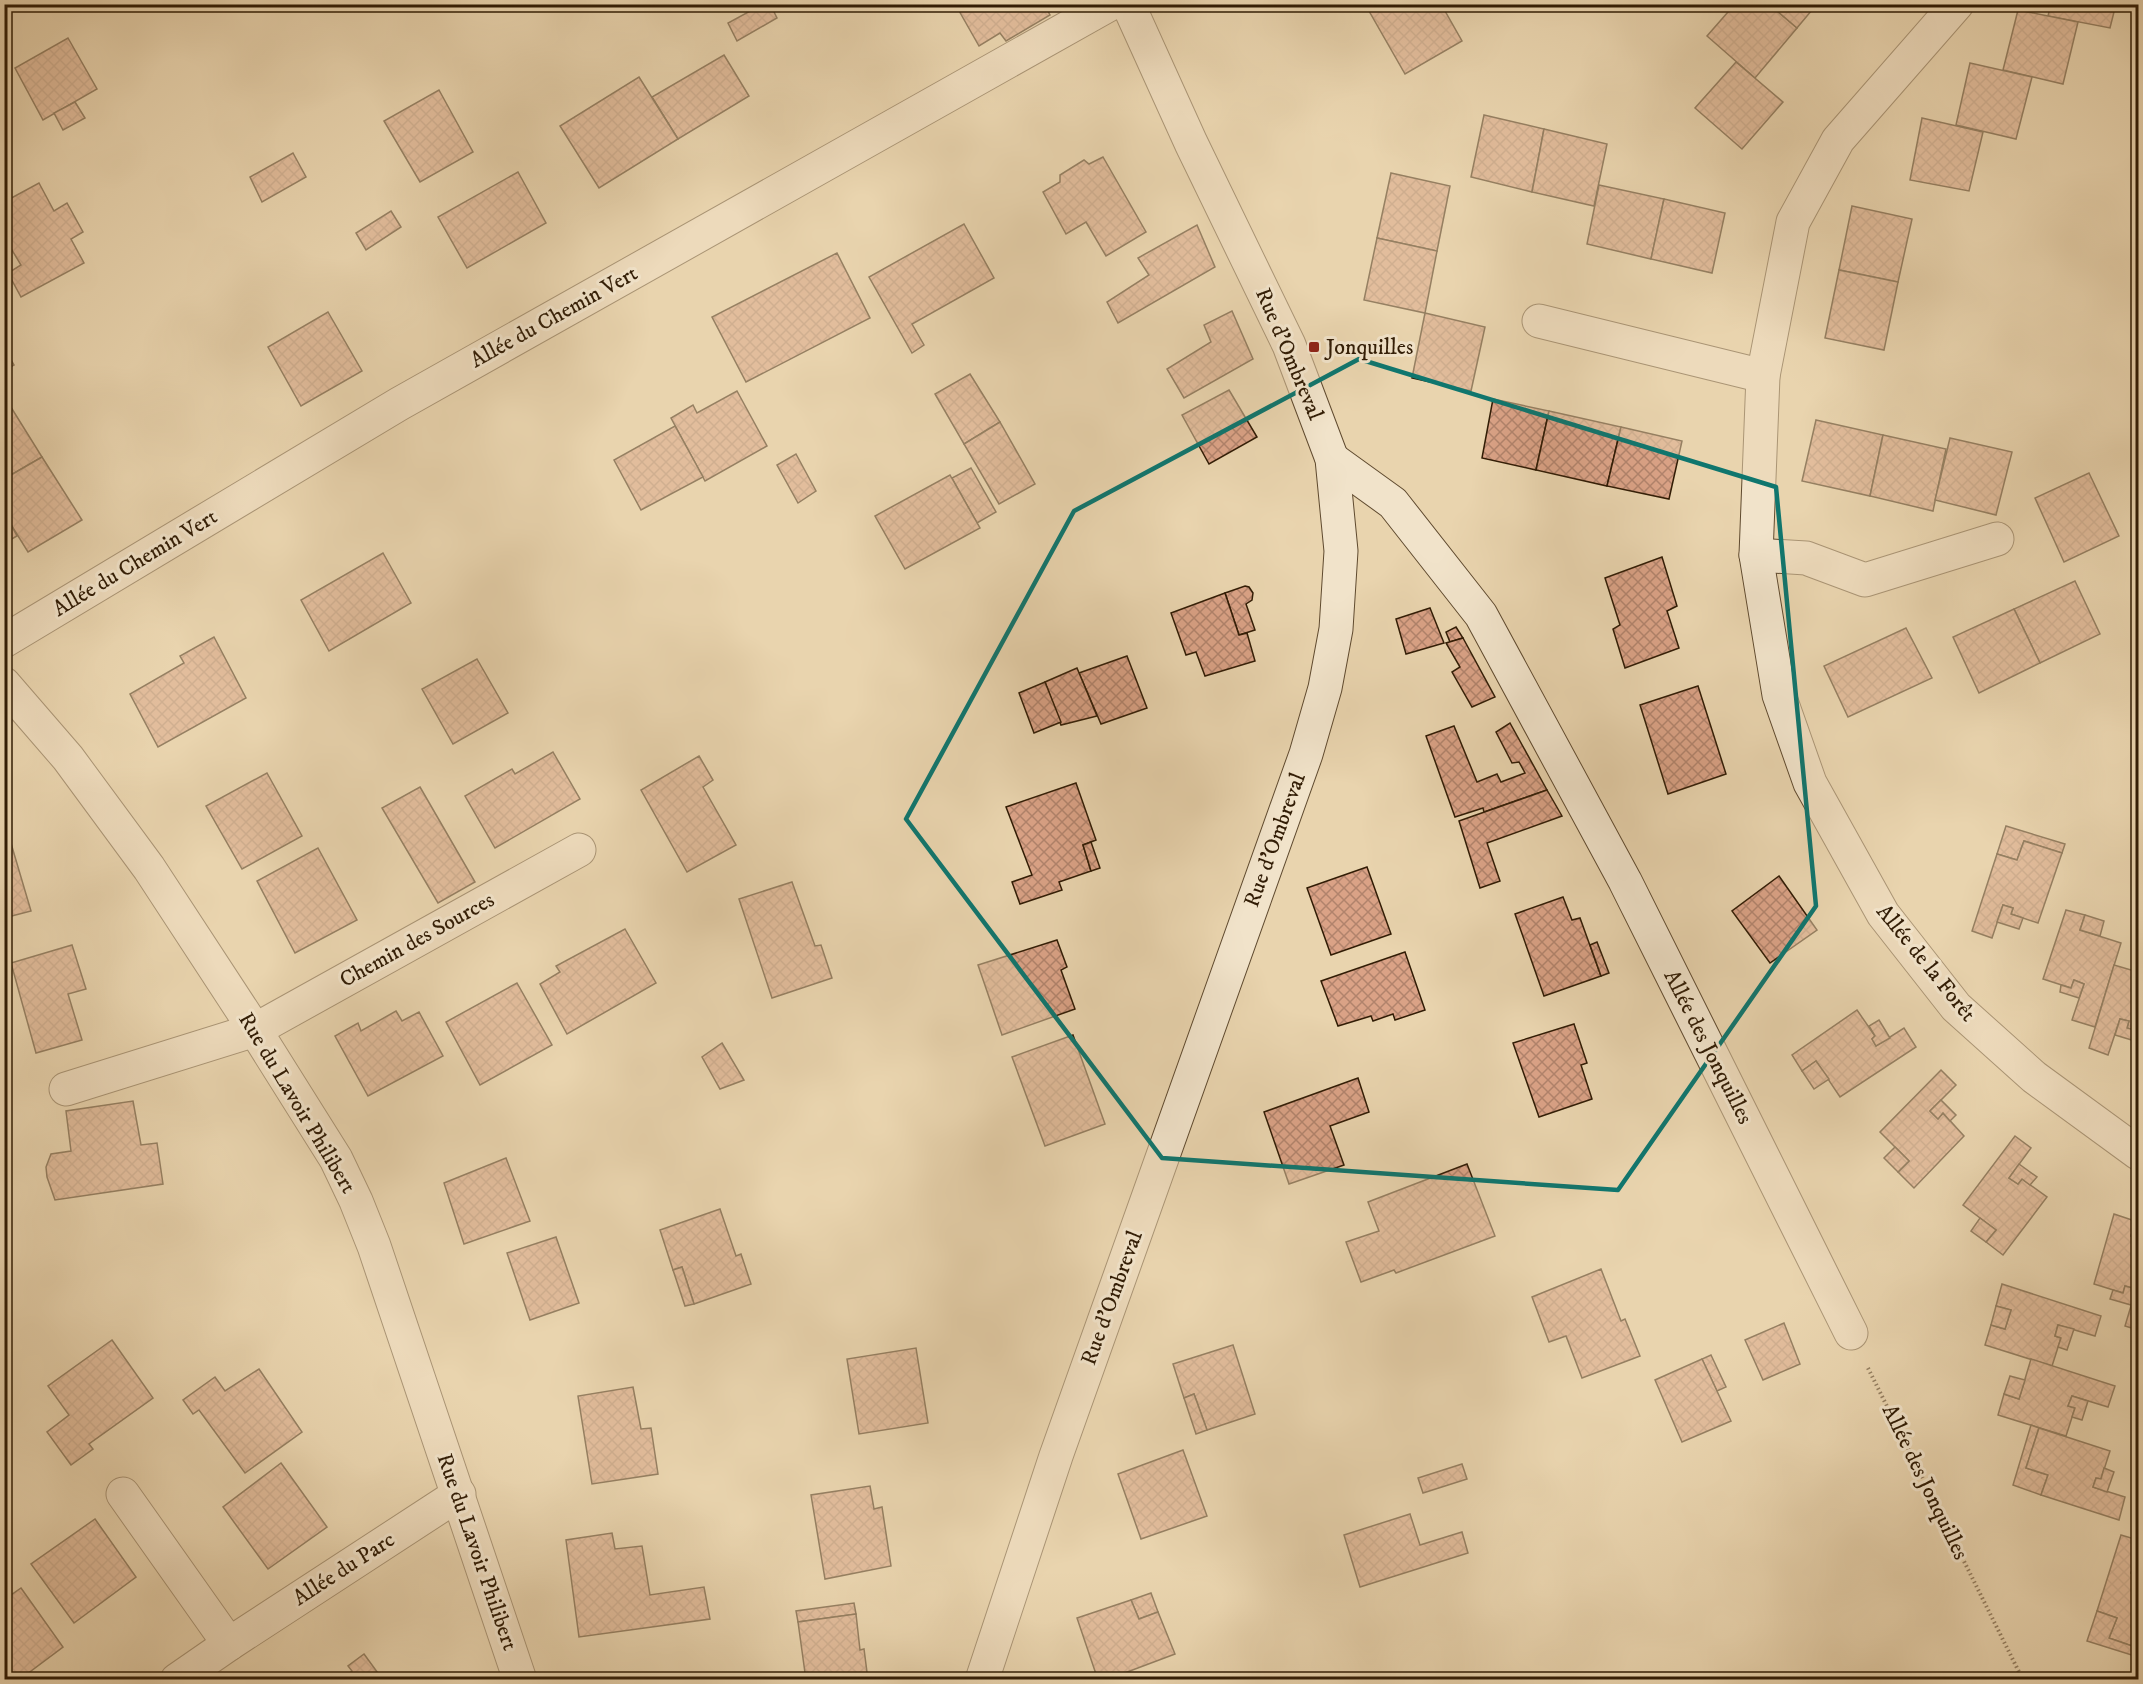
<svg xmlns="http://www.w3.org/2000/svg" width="2143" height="1684" font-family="'IM FELL DW Pica',serif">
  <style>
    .building { fill: url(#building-cross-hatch); stroke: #311c05; stroke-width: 1.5 }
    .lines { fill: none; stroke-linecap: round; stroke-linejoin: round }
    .minor-casing { stroke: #5f4a2f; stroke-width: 35 }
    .path { stroke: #311c05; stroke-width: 4; stroke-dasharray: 1.5 3; stroke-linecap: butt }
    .minor { stroke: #f1e3ca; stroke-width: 33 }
    .marked { fill: none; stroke: #0f766e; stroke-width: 4.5; stroke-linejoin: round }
    .poi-dot { fill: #8f2418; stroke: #f1e3ca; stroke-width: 2 }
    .labels { text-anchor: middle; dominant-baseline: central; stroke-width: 6; stroke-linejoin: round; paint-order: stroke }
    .street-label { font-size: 22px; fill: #311c05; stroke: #f1e3ca }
    .poi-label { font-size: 22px; fill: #311c05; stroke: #f1e3ca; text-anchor: start }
  </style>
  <defs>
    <pattern id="building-cross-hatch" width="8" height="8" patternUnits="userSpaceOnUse" patternTransform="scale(1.5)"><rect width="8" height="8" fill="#daa286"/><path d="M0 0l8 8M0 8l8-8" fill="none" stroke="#b1836c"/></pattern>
  </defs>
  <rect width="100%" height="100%" fill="#e9d4ae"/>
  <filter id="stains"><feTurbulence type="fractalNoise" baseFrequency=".00333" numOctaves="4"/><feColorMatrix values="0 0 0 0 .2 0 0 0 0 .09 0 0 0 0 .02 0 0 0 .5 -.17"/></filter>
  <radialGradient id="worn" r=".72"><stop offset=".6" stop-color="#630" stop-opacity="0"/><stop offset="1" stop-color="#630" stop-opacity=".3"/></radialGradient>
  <!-- building -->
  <g class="building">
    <polygon points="763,4 770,4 777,18 737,41 728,23"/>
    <polygon points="965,4 1044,4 1050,15 1006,41 1000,33 979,46 958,9"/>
    <polygon points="1365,4 1441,4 1462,41 1405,74"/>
    <polygon points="1735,4 1769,4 1797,28 1755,78 1707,36"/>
    <polygon points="1769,4 1817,4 1797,28"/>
    <polygon points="2051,4 2116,4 2110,28 2048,16"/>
    <polygon points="2018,10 2078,22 2063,84 2003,70"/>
    <polygon points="68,38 97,89 43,120 15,68"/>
    <polygon points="724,55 749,96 678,139 652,97"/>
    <polygon points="1736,62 1783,102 1742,149 1695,108"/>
    <polygon points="1970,63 2032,77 2016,139 1956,125"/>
    <polygon points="639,77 678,139 599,188 560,126"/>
    <polygon points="439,90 473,152 420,182 384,121"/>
    <polygon points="75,102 85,118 63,130 54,113"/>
    <polygon points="1484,115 1544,129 1532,192 1471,177"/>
    <polygon points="1922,118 1983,132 1969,191 1910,180"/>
    <polygon points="1544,129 1607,144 1594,206 1532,192"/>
    <polygon points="293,153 306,177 262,202 250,177"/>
    <polygon points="1103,157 1146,232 1106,256 1086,222 1066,234 1043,192 1060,182 1060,175 1084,160 1089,164"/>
    <polygon points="518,172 546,223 467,268 438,217"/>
    <polygon points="1391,173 1450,186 1437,251 1377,238"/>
    <polygon points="39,183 54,211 67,203 83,232 71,239 84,263 21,297 8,273 21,265 4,237 4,202"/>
    <polygon points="1599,185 1664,199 1651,259 1587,244"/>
    <polygon points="1664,199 1725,213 1712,273 1651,259"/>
    <polygon points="1852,206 1912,219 1898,282 1839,270"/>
    <polygon points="391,211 401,227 366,250 356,233"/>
    <polygon points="964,224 994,278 912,324 924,345 912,353 869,277"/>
    <polygon points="1197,225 1215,267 1118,323 1107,302 1149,275 1138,258"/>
    <polygon points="1377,238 1437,251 1425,313 1364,300"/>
    <polygon points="837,253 870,318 746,382 712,317"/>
    <polygon points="1839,270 1898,282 1884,350 1825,338"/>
    <polygon points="1232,311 1253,359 1184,398 1167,369 1211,342 1204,325"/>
    <polygon points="328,312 362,371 301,406 268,347"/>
    <polygon points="1425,313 1485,327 1471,391 1412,378"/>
    <polygon points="4,348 14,365 4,371"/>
    <polygon points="970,374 1000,422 964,444 935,394"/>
    <polygon points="1229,390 1257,437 1209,464 1182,415"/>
    <polygon points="737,391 767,446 705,481 671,418 693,405 697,413"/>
    <polygon points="4,396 42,457 4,479"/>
    <polygon points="1493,399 1549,411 1536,470 1482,458"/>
    <polygon points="1549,411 1621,427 1607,486 1536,470"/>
    <polygon points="1816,420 1883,435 1870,496 1802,481"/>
    <polygon points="1000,422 1035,484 999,504 964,444"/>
    <polygon points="675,426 703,477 641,510 614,460"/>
    <polygon points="1621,427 1682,441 1669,499 1607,486"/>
    <polygon points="1883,435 1946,449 1933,511 1870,496"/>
    <polygon points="1950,438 2012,452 1996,515 1935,500"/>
    <polygon points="796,454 816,491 798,503 777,465"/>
    <polygon points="42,457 82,520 28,552 10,523 4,526 4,479"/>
    <polygon points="971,468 996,512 977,523 952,478"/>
    <polygon points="2089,473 2119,536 2064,562 2035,498"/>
    <polygon points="950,475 980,528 905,569 875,516"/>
    <polygon points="10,523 17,536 5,543 4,526"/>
    <polygon points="383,553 411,603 329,651 301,600"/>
    <polygon points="1662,557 1677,606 1667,611 1679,648 1625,668 1613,629 1620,625 1605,578"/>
    <polygon points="2075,581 2100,634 2040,663 2014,609"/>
    <polygon points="1245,586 1249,587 1253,593 1252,600 1246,604 1255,630 1239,635 1225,593"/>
    <polygon points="1225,593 1239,635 1247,633 1255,661 1205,676 1196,652 1186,655 1171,613"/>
    <polygon points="1430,608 1444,643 1406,654 1396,619"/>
    <polygon points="2014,609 2040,663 1979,693 1953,637"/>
    <polygon points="1456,627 1463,638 1450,642 1446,632"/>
    <polygon points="1906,628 1932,678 1848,717 1824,666"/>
    <polygon points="214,637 246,698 158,747 130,694 184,663 180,656"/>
    <polygon points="1463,638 1495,697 1472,707 1452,672 1460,667 1446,643"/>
    <polygon points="1127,656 1147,708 1101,724 1079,673"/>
    <polygon points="477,659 508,713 453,744 422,689"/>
    <polygon points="1077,668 1097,716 1061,725 1045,682"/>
    <polygon points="1045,682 1061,722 1034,733 1019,693"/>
    <polygon points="1698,686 1726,774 1668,794 1640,705"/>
    <polygon points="1510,723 1547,790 1484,812 1483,808 1455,817 1426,736 1454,726 1477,782 1497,774 1501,782 1525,773 1519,762 1512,763 1496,732"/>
    <polygon points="553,752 580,799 495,848 465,796 512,769 515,774"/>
    <polygon points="699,756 713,780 703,787 736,845 687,872 641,790"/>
    <polygon points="267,773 302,836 242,869 206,806"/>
    <polygon points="1076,783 1096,840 1083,845 1091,871 1059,882 1062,890 1020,904 1012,882 1032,875 1006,807"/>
    <polygon points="420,787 475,882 438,903 382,808"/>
    <polygon points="1547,790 1562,816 1487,843 1500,881 1480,888 1459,821"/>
    <polygon points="5,823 31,911 4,918 4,824"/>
    <polygon points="2006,826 2065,844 2062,853 2024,841 2017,860 1997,854"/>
    <polygon points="2024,841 2062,853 2038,923 2011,914 2013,908 2003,905 1992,938 1972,931 1997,854 2017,860"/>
    <polygon points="1091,842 1100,868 1091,871 1083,845"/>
    <polygon points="318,848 357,920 295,953 257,881"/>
    <polygon points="1367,867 1391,934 1331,955 1307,888"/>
    <polygon points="1779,876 1817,930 1770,963 1732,911"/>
    <polygon points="792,882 815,946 821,945 832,978 772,998 739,899"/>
    <polygon points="1563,897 1572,920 1580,918 1601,976 1544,996 1515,914"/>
    <polygon points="2003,905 2013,908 2011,914 2023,918 2019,929 1997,922"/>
    <polygon points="2066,910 2085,915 2080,930 2121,943 2095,1027 2072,1020 2084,984 2074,980 2071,988 2043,979"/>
    <polygon points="2085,915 2104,921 2100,936 2080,930"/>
    <polygon points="625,929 656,983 567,1034 540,984 560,972 556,966"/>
    <polygon points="1057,940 1067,967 1061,970 1075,1009 1002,1035 978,965"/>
    <polygon points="1597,942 1609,973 1601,976 1590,945"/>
    <polygon points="72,945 86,989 68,994 82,1040 36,1053 11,963"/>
    <polygon points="1405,952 1425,1010 1395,1020 1393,1014 1373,1021 1371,1016 1338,1026 1321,981"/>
    <polygon points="2114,965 2138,972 2138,1032 2127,1028 2129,1021 2120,1019 2108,1055 2089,1048"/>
    <polygon points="2074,980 2084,984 2079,998 2060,992 2061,985 2071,988"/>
    <polygon points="517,983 552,1045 480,1085 446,1022"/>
    <polygon points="1857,1010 1875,1036 1872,1039 1876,1046 1904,1028 1916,1047 1840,1097 1816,1061 1802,1071 1792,1055"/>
    <polygon points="396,1011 402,1021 419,1012 443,1056 368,1096 335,1036 358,1023 361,1031"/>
    <polygon points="2120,1019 2129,1021 2127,1028 2138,1031 2135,1041 2115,1035"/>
    <polygon points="1879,1020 1890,1038 1876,1046 1872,1039 1875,1036 1869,1026"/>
    <polygon points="1574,1024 1587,1063 1581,1065 1592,1099 1539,1117 1513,1043"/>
    <polygon points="1073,1035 1105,1124 1045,1146 1012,1057"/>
    <polygon points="722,1043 744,1080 720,1089 702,1057"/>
    <polygon points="1816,1061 1829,1079 1814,1089 1802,1071"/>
    <polygon points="1941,1070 1956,1085 1930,1111 1938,1119 1943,1113 1964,1136 1914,1188 1898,1172 1909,1161 1880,1132"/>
    <polygon points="1358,1078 1369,1112 1330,1126 1344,1165 1289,1184 1264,1112"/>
    <polygon points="1941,1100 1956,1115 1950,1121 1943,1113 1938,1119 1930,1111"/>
    <polygon points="133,1101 141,1145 157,1143 163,1184 55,1200 47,1177 46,1167 51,1154 71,1151 66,1111"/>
    <polygon points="2015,1136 2031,1148 2009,1178 2018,1184 2022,1179 2047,1197 2003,1255 1986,1242 1996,1230 1963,1205"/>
    <polygon points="1895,1147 1909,1161 1898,1172 1884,1158"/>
    <polygon points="506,1158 530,1221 464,1244 444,1183"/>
    <polygon points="1467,1164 1495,1236 1396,1273 1394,1270 1361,1282 1346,1242 1379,1231 1368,1202"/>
    <polygon points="2019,1164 2037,1177 2030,1185 2022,1179 2018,1184 2009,1178"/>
    <polygon points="720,1209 736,1256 741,1254 751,1284 694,1304 682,1267 673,1270 660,1230"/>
    <polygon points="2114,1214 2135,1221 2131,1236 2138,1239 2138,1330 2125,1326 2136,1289 2125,1286 2123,1293 2094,1284"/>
    <polygon points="1980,1218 1996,1230 1986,1242 1971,1231"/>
    <polygon points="2135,1221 2138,1222 2138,1239 2131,1236"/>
    <polygon points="556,1237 579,1303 530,1320 507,1253"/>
    <polygon points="682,1267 694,1304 685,1306 673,1270"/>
    <polygon points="1601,1269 1621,1321 1625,1319 1640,1356 1582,1378 1566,1336 1549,1342 1532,1297"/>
    <polygon points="2002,1284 2101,1316 2095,1336 2058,1325 2055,1336 2061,1338 2052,1366 1985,1345 1991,1325 2005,1329 2011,1310 1996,1306"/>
    <polygon points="2125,1286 2136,1289 2131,1305 2110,1299 2113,1290 2123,1293"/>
    <polygon points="1996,1306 2011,1310 2005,1329 1991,1325"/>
    <polygon points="1784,1323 1800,1364 1763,1380 1745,1340"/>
    <polygon points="2058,1325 2074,1329 2067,1350 2058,1347 2061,1338 2055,1336"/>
    <polygon points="112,1340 153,1398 89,1444 93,1449 71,1465 47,1432 69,1415 48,1386"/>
    <polygon points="1233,1345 1255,1414 1207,1430 1194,1394 1184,1398 1173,1364"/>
    <polygon points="916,1348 928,1423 859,1434 847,1359"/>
    <polygon points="1711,1355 1726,1387 1717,1391 1702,1359"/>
    <polygon points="1702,1359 1731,1421 1682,1442 1655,1380"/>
    <polygon points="2031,1359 2115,1386 2108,1407 2072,1396 2068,1406 2075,1408 2066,1436 1998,1415 2004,1394 2019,1399"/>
    <polygon points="259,1369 302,1432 245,1473 199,1410 193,1414 183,1400 215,1377 225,1391"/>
    <polygon points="2010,1376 2025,1380 2019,1399 2004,1394"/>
    <polygon points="633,1387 641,1429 651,1428 658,1474 592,1484 578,1396"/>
    <polygon points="1194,1394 1207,1430 1196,1434 1184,1398"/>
    <polygon points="2072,1396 2088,1401 2082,1420 2072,1417 2075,1408 2068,1406"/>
    <polygon points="2031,1425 2039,1428 2026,1468 2048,1475 2041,1495 2013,1485"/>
    <polygon points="2039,1428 2110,1451 2101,1479 2096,1478 2093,1487 2125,1497 2119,1520 2041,1495 2048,1475 2026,1468"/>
    <polygon points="1183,1450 1207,1516 1141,1539 1118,1474"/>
    <polygon points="281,1463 327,1527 268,1569 223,1507"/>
    <polygon points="1462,1464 1467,1479 1423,1493 1418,1478"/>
    <polygon points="2104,1468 2114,1472 2107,1492 2093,1487 2096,1478 2101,1479"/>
    <polygon points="870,1486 874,1509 882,1507 891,1566 825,1579 811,1495"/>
    <polygon points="1410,1514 1420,1545 1462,1532 1468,1553 1360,1587 1344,1535"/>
    <polygon points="95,1519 136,1577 74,1623 31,1564"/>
    <polygon points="612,1533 615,1549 642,1546 650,1595 704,1587 710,1619 579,1637 566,1540"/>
    <polygon points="2121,1535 2138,1540 2138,1551 2131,1573 2138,1575 2138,1648 2109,1638 2117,1618 2097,1611"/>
    <polygon points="2136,1559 2138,1559 2138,1575 2131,1573"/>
    <polygon points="21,1588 63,1647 19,1680 4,1680 4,1600"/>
    <polygon points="1151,1593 1158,1612 1139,1619 1131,1600"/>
    <polygon points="1131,1600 1139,1619 1158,1612 1175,1654 1106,1680 1098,1680 1077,1618"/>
    <polygon points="854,1603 856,1614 798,1622 796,1611"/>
    <polygon points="2097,1611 2117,1618 2109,1638 2138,1648 2138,1657 2087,1641"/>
    <polygon points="856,1614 860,1650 864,1649 868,1680 806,1680 798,1622"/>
    <polygon points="364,1654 383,1680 340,1680 352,1671 348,1666"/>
  </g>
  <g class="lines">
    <defs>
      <g id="minor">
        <polyline points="1957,4 1838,140 1793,222 1763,376 1756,555 1779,695 1810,783 1883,914 1956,1007 2034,1077 2138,1153"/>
        <polyline points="1539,321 1763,376"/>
        <polyline points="1332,459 1393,503 1481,615 1625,881 1851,1333"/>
        <polyline points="1756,555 1806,558 1865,580 1997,539"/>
        <polyline points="4,641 399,404 1110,4"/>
        <polyline points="4,684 68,758 149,868 255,1030 336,1159 356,1201 374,1246 520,1680"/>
        <polyline points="66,1089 255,1030 579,850"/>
        <polyline points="123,1494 229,1644"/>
        <polyline points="177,1680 229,1644 459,1494"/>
        <polyline points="982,1680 1056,1456 1306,754 1325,688 1336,629 1341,551 1332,459 1289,345 1191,143 1128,4"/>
      </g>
    </defs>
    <!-- minor casing -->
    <use href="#minor" class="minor-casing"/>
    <!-- path -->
    <polyline class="path" points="1868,1368 2023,1680"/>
    <!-- minor -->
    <use href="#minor" class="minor"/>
  </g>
  <!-- marked area -->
  <path d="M0 0H2143V1684H0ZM1359 359 1776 487 1816 906 1618 1190 1162 1158 906 819 1074 511Z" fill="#e9d4ae" fill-opacity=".55" fill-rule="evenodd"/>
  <path class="marked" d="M1359 359 1776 487 1816 906 1618 1190 1162 1158 906 819 1074 511Z"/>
  <!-- markers -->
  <rect class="poi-dot" x="1308" y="341" width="12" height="12" rx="3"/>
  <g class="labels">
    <!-- street labels -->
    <g class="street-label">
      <text transform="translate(554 317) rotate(-29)">Allée du Chemin Vert</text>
      <text transform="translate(1289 354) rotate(67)">Rue d'Ombreval</text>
      <text transform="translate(135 563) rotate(-31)">Allée du Chemin Vert</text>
      <text transform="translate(1275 840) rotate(-70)">Rue d'Ombreval</text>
      <text transform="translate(417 940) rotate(-29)">Chemin des Sources</text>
      <text transform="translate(1926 963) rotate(51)">Allée de la Forêt</text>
      <text transform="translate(1708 1047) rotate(63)">Allée des Jonquilles</text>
      <text transform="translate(297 1103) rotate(59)">Rue du Lavoir Philibert</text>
      <text transform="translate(1112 1298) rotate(-70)">Rue d'Ombreval</text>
      <text transform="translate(1925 1482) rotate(64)">Allée des Jonquilles</text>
      <text transform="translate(477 1552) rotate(71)">Rue du Lavoir Philibert</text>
      <text transform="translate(344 1569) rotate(-33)">Allée du Parc</text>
    </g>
    <!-- poi labels -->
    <g class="poi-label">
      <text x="1326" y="347">Jonquilles</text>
    </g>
  </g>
  <!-- margin -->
  <rect width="2143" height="1684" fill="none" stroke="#e9d4ae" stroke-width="24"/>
  <rect x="6" y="6" width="2131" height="1672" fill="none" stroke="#311c05" stroke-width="3"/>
  <rect x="12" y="12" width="2119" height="1660" fill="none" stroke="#311c05" stroke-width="1.5"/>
  <rect width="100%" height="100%" filter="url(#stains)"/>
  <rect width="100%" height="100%" fill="url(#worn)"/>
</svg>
